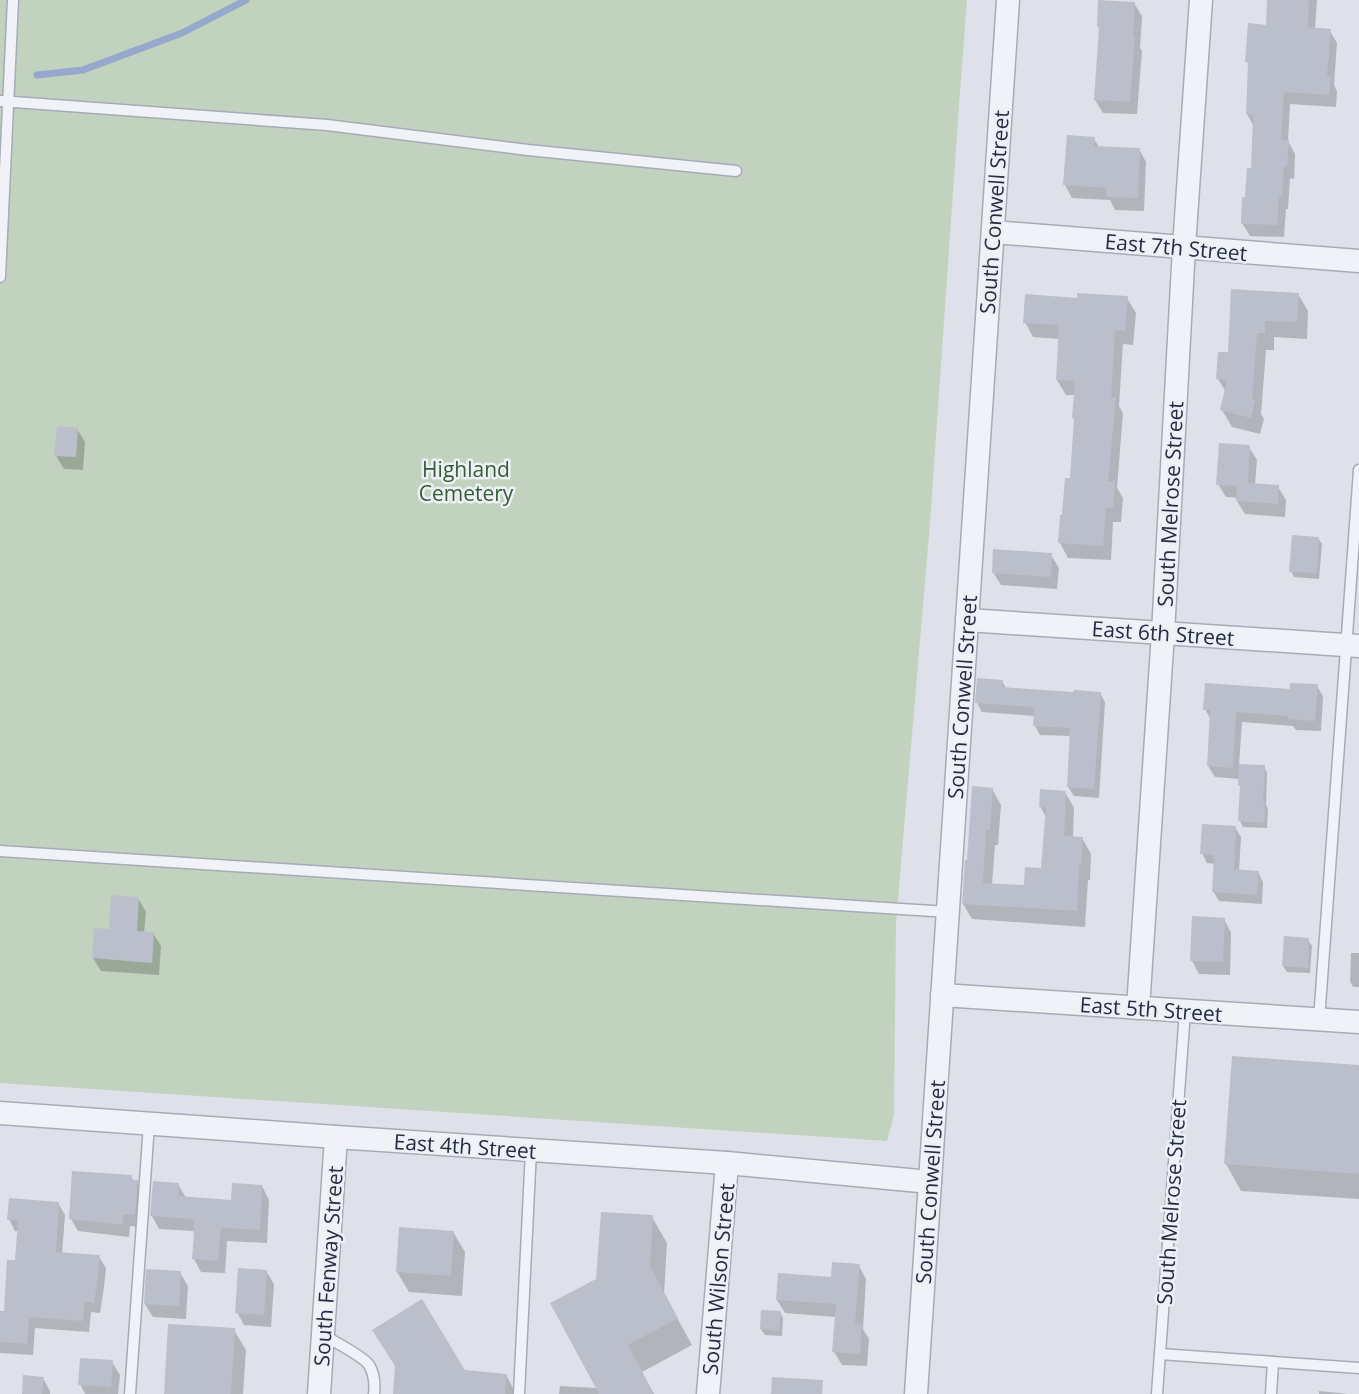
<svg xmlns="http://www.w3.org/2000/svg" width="1359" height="1394" font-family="'Open Sans',sans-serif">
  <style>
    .green { fill: #c1d3be }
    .shadow { fill: #0003 }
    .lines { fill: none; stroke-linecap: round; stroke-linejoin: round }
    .stream { stroke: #96a8cc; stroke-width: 7 }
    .building { fill: #bbbfcc }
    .lane-casing { stroke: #a7abb7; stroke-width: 13 }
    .street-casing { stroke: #a7abb7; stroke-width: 25 }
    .lane { stroke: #f1f2f7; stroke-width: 10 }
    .street { stroke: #f1f2f7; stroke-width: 22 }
    .labels { text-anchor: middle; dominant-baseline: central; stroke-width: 5; stroke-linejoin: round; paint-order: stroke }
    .street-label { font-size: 21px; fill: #262c41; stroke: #edf0f6 }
    .park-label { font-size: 21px; fill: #345d32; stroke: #edf0f6 }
  </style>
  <rect width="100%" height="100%" fill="#dee1e9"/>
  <!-- green -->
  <polygon class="green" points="0,0 967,0 959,106 930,523 896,923 894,1115 887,1141 0,1083"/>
  <!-- shadow -->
  <g class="shadow">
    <polygon points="1269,0 1317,0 1315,29 1330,31 1337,43 1334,85 1337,91 1336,107 1290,104 1288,141 1295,154 1294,179 1290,178 1288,209 1286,209 1284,237 1250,236 1242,223 1252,170 1254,127 1247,114 1249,66 1247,62 1267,26"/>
    <polygon points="1134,3 1142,16 1140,48 1142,51 1137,114 1103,113 1095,100 1100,29 1098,26"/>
    <polygon points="1094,139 1099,147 1139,149 1146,162 1144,211 1115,210 1110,200 1072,198 1065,185"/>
    <polygon points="1233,291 1298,294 1308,311 1307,339 1274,337 1274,350 1266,350 1261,414 1264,419 1260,434 1232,427 1222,410 1226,392 1218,379 1230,354"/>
    <polygon points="1127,298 1136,313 1133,345 1123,344 1119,406 1123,413 1117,488 1123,498 1121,522 1113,522 1111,560 1068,558 1060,543 1071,480 1075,421 1073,418 1075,395 1066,395 1057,380 1060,339 1033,337 1025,322 1078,299"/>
    <polygon points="77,429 85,442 83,470 64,469 56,456"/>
    <polygon points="1249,447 1257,460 1255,485 1278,487 1286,500 1285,517 1245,514 1237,501 1238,498 1226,497 1218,484"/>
    <polygon points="1318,538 1322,544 1319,579 1294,577 1291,571"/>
    <polygon points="1051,555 1059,568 1057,589 1001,585 993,572"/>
    <polygon points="1002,681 1006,688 1075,693 1100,693 1105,702 1099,798 1074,796 1068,787 1071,736 1040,735 1035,726 1035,716 982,712 977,703"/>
    <polygon points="1317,686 1323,696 1321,731 1296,730 1293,726 1242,722 1239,765 1264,767 1267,773 1266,805 1268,809 1267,828 1243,827 1240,821 1242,789 1239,785 1240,779 1215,777 1208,766 1211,720 1205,709"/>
    <polygon points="992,789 1001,805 998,845 995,845 992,885 1025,887 1043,870 1046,817 1040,806 1065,792 1074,808 1073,838 1082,838 1091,854 1090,880 1088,880 1085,927 972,919 963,904 968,862"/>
    <polygon points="1235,827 1241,837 1239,871 1258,872 1263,882 1262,904 1219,901 1213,891 1215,864 1207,863 1202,853"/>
    <polygon points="138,898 146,912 144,933 153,933 161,946 159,975 101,971 93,958"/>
    <polygon points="1224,919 1231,933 1230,975 1199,974 1192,961"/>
    <polygon points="1285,938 1308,940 1312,946 1310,973 1287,972 1283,966"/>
    <polygon points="1351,953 1359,953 1359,987 1353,987 1350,981"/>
    <polygon points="1359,1067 1359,1199 1241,1191 1226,1164"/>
    <polygon points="131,1177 134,1181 137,1181 144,1194 141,1227 130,1226 129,1237 78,1231 71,1219"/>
    <polygon points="178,1184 186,1198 233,1201 262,1186 269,1200 267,1243 227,1241 225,1273 201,1272 194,1259 196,1235 194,1231 159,1229 152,1216"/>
    <polygon points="58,1203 65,1215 62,1254 99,1257 106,1268 104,1287 100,1313 91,1312 89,1332 35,1328 33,1355 0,1353 0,1313 5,1313 17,1262 19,1231 15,1231 9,1219"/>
    <polygon points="652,1217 667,1243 664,1294 692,1345 642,1372 654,1394 559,1394 560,1386 598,1388 598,1280"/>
    <polygon points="400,1229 453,1232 465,1252 462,1296 409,1292 397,1272"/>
    <polygon points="859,1266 866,1279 863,1329 869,1339 867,1366 842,1365 834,1352 836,1317 785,1313 777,1300 832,1279"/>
    <polygon points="266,1271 274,1284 271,1327 244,1325 237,1312"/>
    <polygon points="180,1273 188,1286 186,1319 153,1317 145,1304"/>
    <polygon points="780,1312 783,1318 782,1336 765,1335 761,1329"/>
    <polygon points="234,1330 246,1350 243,1394 165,1394"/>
    <polygon points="112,1362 120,1375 118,1394 85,1394 80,1384"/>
    <polygon points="464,1372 506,1375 516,1394 394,1394"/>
    <polygon points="43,1378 50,1391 50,1394 23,1394"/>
    <polygon points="1319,1391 1349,1394 1319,1394"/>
  </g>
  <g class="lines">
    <!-- stream -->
    <polyline class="stream" points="37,75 83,70 182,33 246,0"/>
  </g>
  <!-- building -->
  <g class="building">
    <polygon points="1098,0 1135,2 1133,36 1135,36 1130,102 1094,100 1099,27 1097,27"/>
    <polygon points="1267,0 1309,0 1308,27 1331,29 1327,76 1331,77 1329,95 1284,92 1281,139 1289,140 1287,167 1284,166 1282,197 1279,197 1277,225 1241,224 1242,197 1245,197 1247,168 1251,168 1253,115 1246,115 1248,62 1245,62 1248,23 1266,25"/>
    <polygon points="1067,135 1095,137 1094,146 1140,148 1138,198 1106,197 1107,188 1063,185"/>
    <polygon points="1231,289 1299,293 1297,322 1265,321 1265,333 1257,333 1252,399 1255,400 1251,418 1220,410 1227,380 1216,379 1218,352 1228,352"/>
    <polygon points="1077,293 1128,296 1125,331 1115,330 1111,397 1116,397 1108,481 1115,481 1113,508 1106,507 1103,546 1058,543 1060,515 1062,515 1065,478 1070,478 1074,418 1072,418 1075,381 1056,380 1059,325 1023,323 1025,294 1077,298"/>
    <polygon points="57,426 78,428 76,457 54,456"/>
    <polygon points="1219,443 1250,445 1248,483 1279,485 1278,504 1236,501 1237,486 1216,485"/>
    <polygon points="1292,535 1319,537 1317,573 1289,572"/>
    <polygon points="993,549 1052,553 1051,577 992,573"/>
    <polygon points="977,678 1003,680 1002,687 1073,692 1074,690 1101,692 1094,789 1067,787 1070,728 1033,726 1034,707 975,703"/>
    <polygon points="1205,683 1290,689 1290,683 1318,684 1315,721 1288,719 1288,716 1236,712 1233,768 1207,766 1210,710 1203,710"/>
    <polygon points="1239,764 1265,765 1263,801 1265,802 1264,823 1238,821 1240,786 1238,785"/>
    <polygon points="972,786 993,788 990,830 986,830 983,883 1024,885 1025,867 1041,868 1046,807 1039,807 1040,789 1066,791 1064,836 1083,837 1081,865 1079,865 1077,911 962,904 965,860 967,860"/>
    <polygon points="1202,824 1236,826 1234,869 1259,871 1257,895 1212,892 1214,855 1200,854"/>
    <polygon points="111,895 139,897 137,931 154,932 152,963 92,958 94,928 109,929"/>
    <polygon points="1192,916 1225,918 1223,962 1190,961"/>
    <polygon points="1284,936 1309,938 1308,968 1282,966"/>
    <polygon points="1232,1056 1359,1065 1359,1174 1224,1164"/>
    <polygon points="72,1171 132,1175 132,1180 138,1180 135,1215 123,1214 123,1225 69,1219"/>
    <polygon points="153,1181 179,1183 178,1196 231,1200 232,1183 262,1185 260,1230 221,1228 218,1261 192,1259 194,1233 193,1232 194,1219 150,1216"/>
    <polygon points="9,1198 59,1202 56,1252 100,1255 98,1275 94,1303 85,1301 83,1321 29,1317 27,1344 0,1342 0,1311 4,1311 7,1260 15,1260 18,1220 7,1220"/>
    <polygon points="601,1212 653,1215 650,1266 678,1318 628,1345 654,1394 599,1394 550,1303 596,1279"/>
    <polygon points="399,1227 454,1231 451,1276 396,1272"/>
    <polygon points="832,1262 860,1264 855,1324 862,1325 860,1354 832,1352 836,1304 776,1300 778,1273 831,1277"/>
    <polygon points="238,1268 267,1270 264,1315 235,1313"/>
    <polygon points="146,1269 181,1271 179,1306 144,1304"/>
    <polygon points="422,1299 465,1370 507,1374 505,1394 393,1394 395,1366 372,1330"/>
    <polygon points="761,1310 781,1311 779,1331 760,1329"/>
    <polygon points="168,1324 235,1328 231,1394 164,1394"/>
    <polygon points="80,1358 113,1360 111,1387 78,1385"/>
    <polygon points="23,1375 44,1377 42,1394 22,1394"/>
    <polygon points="772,1377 823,1380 822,1394 771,1394"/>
  </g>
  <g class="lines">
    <defs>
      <g id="lane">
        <polyline points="0,101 327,125 528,150 736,171"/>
        <polyline points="0,277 13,0"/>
        <polyline points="0,851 948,912"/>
        <polyline points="1319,1020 1359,470"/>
        <path d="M323 1335C333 1341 363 1356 369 1365 374 1373 375 1385 374 1394"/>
        <polyline points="1160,1354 1359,1368"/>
        <polyline points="130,1394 149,1124"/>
        <polyline points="519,1394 531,1150"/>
        <polyline points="1157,1394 1185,1011"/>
        <polyline points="1271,1394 1273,1362"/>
      </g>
      <g id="street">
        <polyline points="993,232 1359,261"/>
        <polyline points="967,620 1359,646"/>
        <polyline points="942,995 1359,1022"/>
        <polyline points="1138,1008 1163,633 1184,247 1201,0"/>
        <polyline points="0,1113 336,1137 727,1163 930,1182"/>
        <polyline points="319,1394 336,1137"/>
        <polyline points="708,1394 727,1163"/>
        <polyline points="916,1394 1008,0"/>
      </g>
    </defs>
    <!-- lane casing -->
    <use href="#lane" class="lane-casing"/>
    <!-- street casing -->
    <use href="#street" class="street-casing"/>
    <!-- lane -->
    <use href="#lane" class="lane"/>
    <!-- street -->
    <use href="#street" class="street"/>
  </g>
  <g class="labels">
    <!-- street labels -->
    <g class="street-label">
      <text transform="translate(994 212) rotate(-86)">South Conwell Street</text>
      <text transform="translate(1176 247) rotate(5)">East 7th Street</text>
      <text transform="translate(1170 504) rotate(-87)">South Melrose Street</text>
      <text transform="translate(1163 633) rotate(4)">East 6th Street</text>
      <text transform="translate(962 697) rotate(-86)">South Conwell Street</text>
      <text transform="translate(1151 1009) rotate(4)">East 5th Street</text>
      <text transform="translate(465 1146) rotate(4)">East 4th Street</text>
      <text transform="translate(930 1182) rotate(-86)">South Conwell Street</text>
      <text transform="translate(1171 1202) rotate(-86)">South Melrose Street</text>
      <text transform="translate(328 1266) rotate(-86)">South Fenway Street</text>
      <text transform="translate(718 1279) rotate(-85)">South Wilson Street</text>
    </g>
    <!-- park labels -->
    <g class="park-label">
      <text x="466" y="469">Highland<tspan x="466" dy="24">Cemetery</tspan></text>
    </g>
  </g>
</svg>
